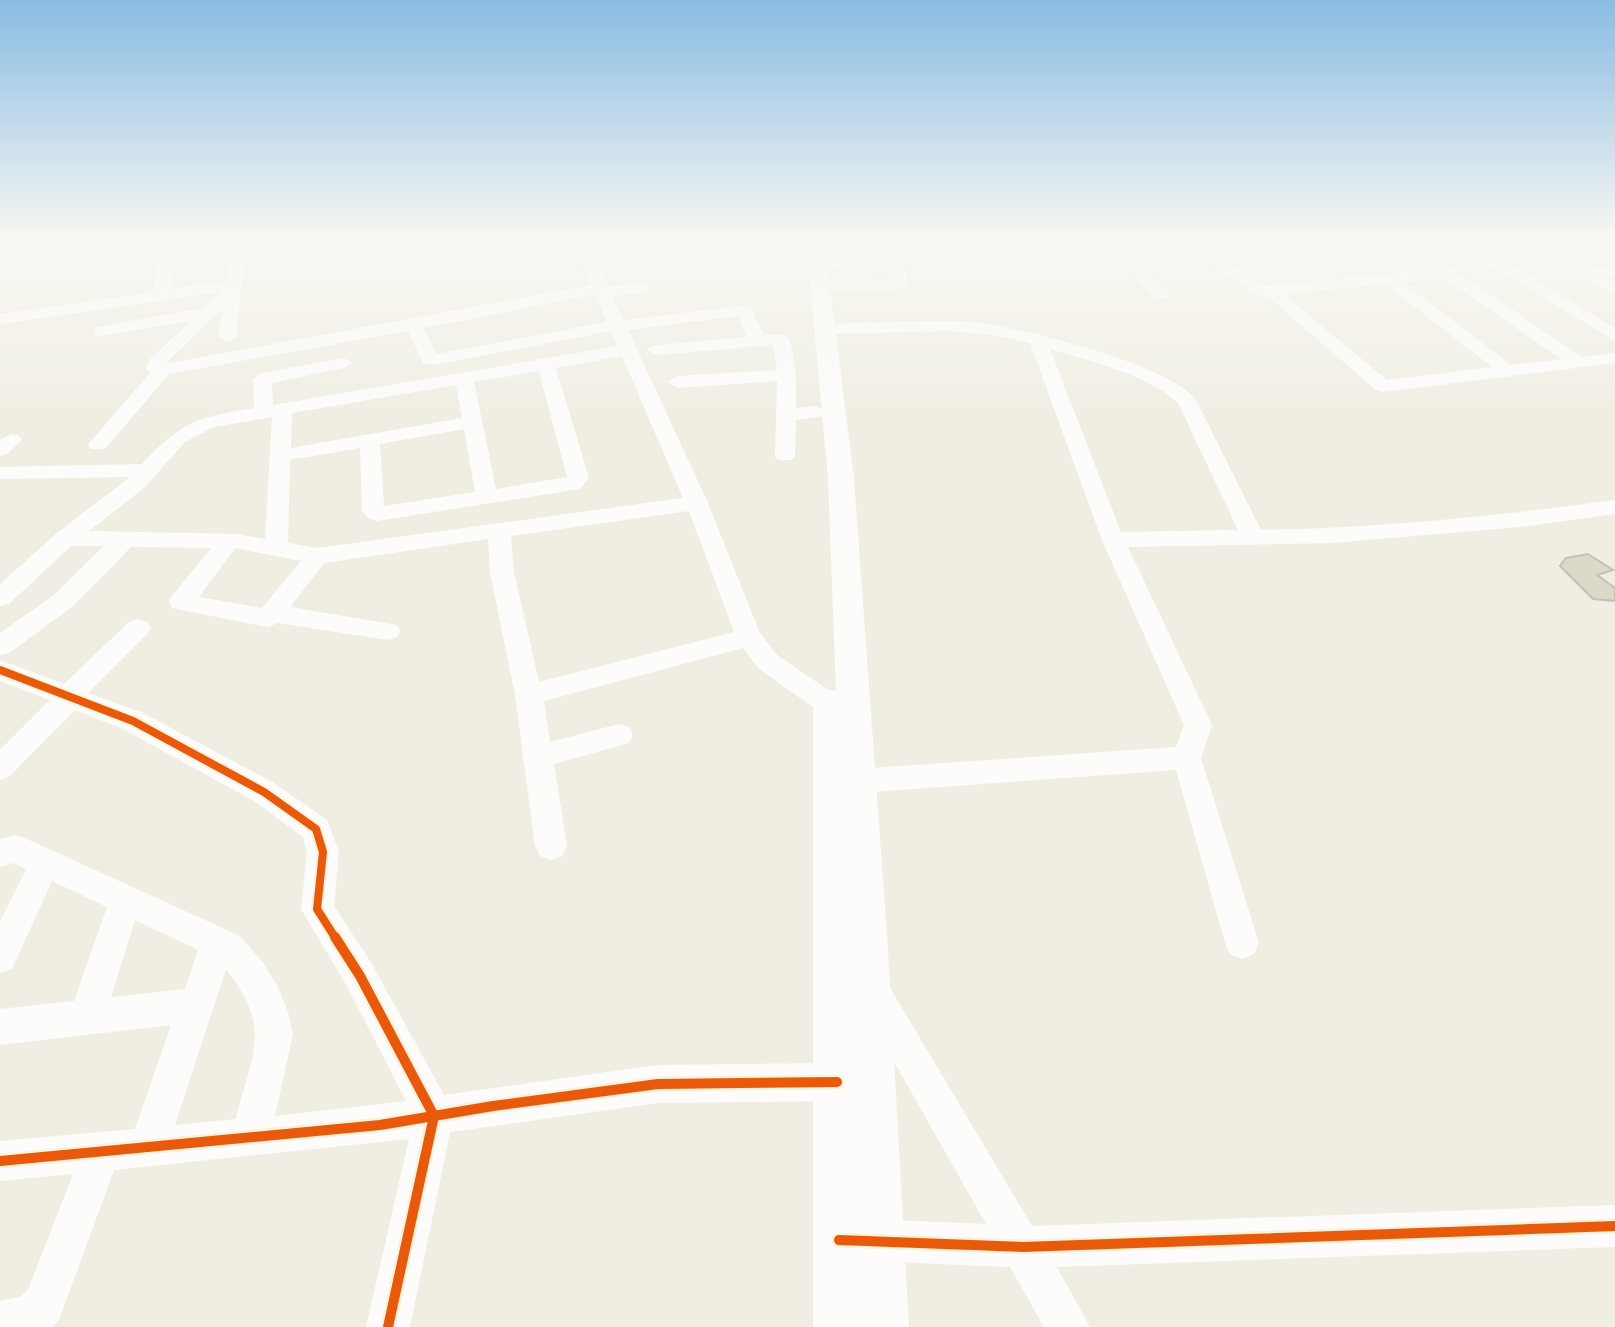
<svg xmlns="http://www.w3.org/2000/svg" width="1615" height="1327" font-family="'Source Sans 3',sans-serif">
  <style>
    .building { fill: #dcd9c8; stroke: #c3c2ba; stroke-width: 2 }
    .lines { fill: none; stroke-linecap: round; stroke-linejoin: round }
    .minor { fill: #fdfcfb; fill-rule: evenodd }
    .major { fill: #fdfcfb; fill-rule: evenodd }
    .cycleway-far1-casing { stroke: #f5f2de; stroke-width: 12 }
    .cycleway-casing { stroke: #f5f2de; stroke-width: 15 }
    .cycleway-far1 { stroke: #e8590c; stroke-width: 8 }
    .cycleway { stroke: #e8590c; stroke-width: 10 }
  </style>
  <rect width="100%" height="100%" fill="#f0eee3"/>
  <!-- building -->
  <polygon class="building" points="1588,554 1613,570 1597,575 1615,588 1615,601 1593,599 1560,566 1566,558"/>
  <g class="lines">
    <!-- minor -->
    <g class="minor">
      <path d="M233 240H247L236 337 227 342 218 337 222 309 165 364 591 285 572 240H655L659 243 734 240 727 244 656 253 642 245 591 250 608 287 645 282 653 287 645 292 612 297 623 320 742 306 751 308 764 335 781 334 790 339 796 375V408L816 406 826 412 823 416 796 420 795 456 792 460H778L775 456 777 381 677 388 668 382 677 376 777 370 773 345 656 355 647 350 656 345 747 337 738 316 628 330 708 503 760 633 777 655 840 698 844 705 840 712 830 716 820 712 759 669 743 648 544 701 550 742 619 724 629 727 633 735 629 743 554 764 567 846 562 856 551 860 540 856 535 846 515 695 490 572 488 539 324 563 290 607 397 625 401 631 397 637 388 640 278 623 268 627 172 608 169 602 172 596 211 548 131 547 72 607 9 653 0 655V633L54 595 104 546H71L9 604 0 606V584L57 533 130 477 0 479V467L142 464C184 420 196 418 254 408L253 379 262 373 344 358 353 363 344 368 272 383 273 405 618 346 611 331 433 365 423 363 408 331 169 374 105 449H91L88 445 91 441 150 373 146 369 149 360 191 321 102 336 96 335 93 331 96 327 204 308 222 292 0 324V314L153 292 160 258 168 253 176 258 170 289 226 281ZM595 294 607 322 436 354 424 328ZM622 356 683 498 317 548 288 543 290 460 360 448 362 511 369 519 377 521 580 489 589 478 556 368ZM539 371 567 477 496 489 474 382ZM456 385 462 418 291 448 292 413ZM272 417 265 539 237 534 89 531 144 488 185 442 214 427ZM464 429 475 492 384 506 380 444ZM689 511 734 632 539 682 514 572 511 536ZM235 548 301 561 262 608 199 597Z"/>
      <polygon points="330,240 344,240 344,241 337,245"/>
      <polygon points="831,240 897,240 890,244 815,251 807,246 815,241"/>
      <polygon points="1100,240 1116,240 1168,292 1170,295 1168,298 1156,298"/>
      <path d="M1178 240H1195L1264 286 1433 270 1389 240H1407L1433 256 1469 247 1536 240H1559L1585 253 1615 252V262L1582 263 1550 248 1493 254 1615 328V341L1475 256 1444 263 1582 357 1615 353V363L1383 392 1376 390 1273 301 1252 292ZM1444 278 1561 359 1511 365 1403 282ZM1385 284 1492 367 1387 380 1283 294Z"/>
      <polygon points="819,261 898,264 905,269 907,284 899,289 815,289 813,286 815,283 821,281 890,279 889,272 813,269 811,266 813,263"/>
      <polygon points="1615,266 1615,276 1605,277 1615,283 1615,295 1582,274 1590,269"/>
      <path d="M933 321C953 321 972 321 992 325 1036 332 1171 366 1196 400L1261 530C1379 528 1498 516 1615 500V514L1520 527 1332 543 1128 547 1212 725 1201 758 1259 943 1254 954 1242 959 1230 954 1225 943 1176 770 857 793 847 790 842 781 847 772 857 769 1176 747 1184 725 1102 540 1030 343 992 335 951 331 825 334 816 329 825 324ZM1050 349C1088 360 1148 375 1178 403L1238 530 1121 532Z"/>
      <polygon points="12,434 19,436 22,440 7,454 0,456 0,440"/>
      <path d="M138 619 147 622 151 628 147 634 88 693 143 713 274 783 327 820 339 852 334 906 372 964 444 1095 658 1065 837 1063 850 1069 856 1082 850 1095 837 1101 658 1103 450 1132 410 1327H366L409 1139 114 1170 59 1320 52 1327H0V1301L20 1297 28 1290 73 1174 0 1181V1141L135 1129 171 1025 0 1045V1009L74 1001 107 907 52 881 12 969 0 973V921L26 869 14 863 0 867V839L16 835 27 839 240 936 263 963 278 987 288 1012 293 1034 275 1116 406 1101 348 988 301 909 307 852 303 837 254 801 123 729 75 710 10 776 0 780V750L50 700 0 681V660L64 684 129 622ZM135 920 198 950 185 989 111 997ZM226 969C273 1029 252 1053 236 1119L175 1125Z"/>
      <polygon points="875,978 887,983 1032,1226 1615,1205 1615,1247 1057,1267 1090,1327 1044,1327 1010,1267 868,1261 853,1255 847,1240 853,1225 868,1219 986,1224 863,1007 857,995 863,983"/>
    </g>
    <!-- major -->
    <polygon class="major" points="806,240 824,240 854,478 888,950 909,1327 813,1327 813,703 818,694 830,690 836,691 828,478"/>
    <defs>
      <polyline id="cycleway-far1" points="0,670 133,721 264,792 316,829 323,852 317,909 336,939"/>
      <g id="cycleway">
        <polyline points="335,937 360,976 434,1116 388,1327"/>
        <polyline points="0,1161 380,1125 493,1106 658,1084 837,1082"/>
        <polyline points="839,1240 1023,1247 1615,1226"/>
      </g>
    </defs>
    <!-- cycleway-far1 casing -->
    <use href="#cycleway-far1" class="cycleway-far1-casing"/>
    <!-- cycleway casing -->
    <use href="#cycleway" class="cycleway-casing"/>
    <!-- cycleway-far1 -->
    <use href="#cycleway-far1" class="cycleway-far1"/>
    <!-- cycleway -->
    <use href="#cycleway" class="cycleway"/>
  </g>
  <!-- sky -->
  <linearGradient id="sky" x2="0" y2="1"><stop stop-color="#89bce3"/><stop offset="0.56" stop-color="#f8f7f2"/><stop offset="1" stop-color="#f8f7f2" stop-opacity="0"/></linearGradient>
  <rect width="1615" height="426" fill="url(#sky)"/>
</svg>
